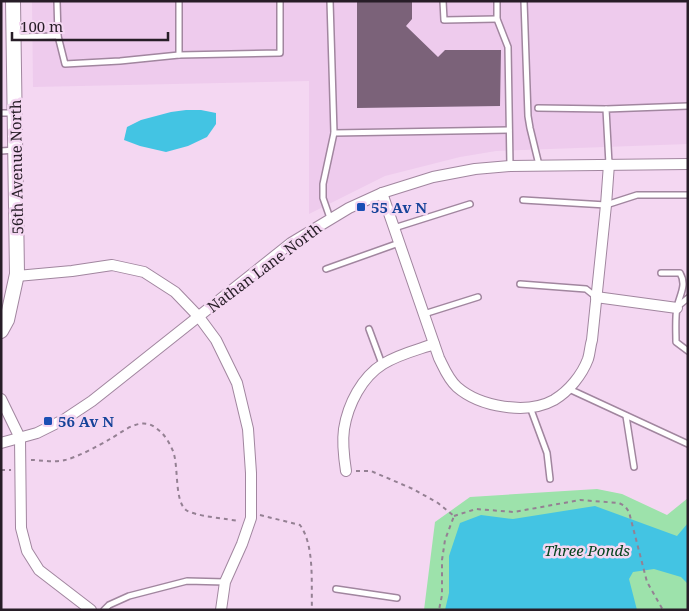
<svg xmlns="http://www.w3.org/2000/svg" width="689" height="611" font-family="'Noto Serif',serif">
  <style>
    .built { fill: #eecbed }
    .green { fill: #9de2ab }
    .water { fill: #43c4e3 }
    .building { fill: #7b6279 }
    .lines { fill: none; stroke-linecap: round; stroke-linejoin: round }
    .lane-casing { stroke: #a1869f; stroke-width: 8 }
    .street-casing { stroke: #a1869f; stroke-width: 12 }
    .secondary-casing { stroke: #a1869f; stroke-width: 16 }
    .path { stroke: #948093; stroke-width: 2; stroke-dasharray: 4 4; stroke-linecap: butt }
    .lane { stroke: #fff; stroke-width: 5 }
    .street { stroke: #fff; stroke-width: 10 }
    .secondary { stroke: #fff; stroke-width: 14 }
    .transit-dot { fill: #1a4fb4; stroke: #f4d7f2; stroke-width: 2 }
    .labels { text-anchor: middle; dominant-baseline: central; stroke-width: 5; stroke-linejoin: round; paint-order: stroke }
    .street-label { font-size: 15px; fill: #271d27; stroke: #f4d7f2 }
    .transit-label { font-size: 15px; font-weight: bold; fill: #164399; stroke: #f4d7f2; text-anchor: start }
    .park-label { font-size: 15px; font-style: italic; fill: #07451e; stroke: #f4d7f2 }
  </style>
  <rect width="100%" height="100%" fill="#f4d7f2"/>
  <!-- built -->
  <polygon class="built" points="32,1 688,1 688,144 496,151 460,157 385,176 309,214 309,81 33,87"/>
  <!-- green -->
  <polygon class="green" points="597,489 622,494 667,515 688,498 688,610 424,610 435,522 470,497"/>
  <!-- water -->
  <g class="water">
    <polygon points="186,110 201,110 216,113 216,124 207,137 188,146 166,152 140,146 124,140 127,127 141,120 171,112"/>
    <polygon points="595,506 677,536 688,523 688,584 681,577 654,569 633,572 629,579 637,610 445,610 449,593 449,556 460,523 481,515 513,519"/>
  </g>
  <!-- building -->
  <polygon class="building" points="357,1 412,1 412,19 406,26 438,57 445,50 501,50 500,106 357,108"/>
  <g class="lines">
    <defs>
      <g id="lane">
        <polyline points="179,1 179,55"/>
        <polyline points="443,1 444,20 497,19"/>
        <polyline points="497,1 497,19 508,47 510,166"/>
        <polyline points="524,1 528,116 530,128 539,165"/>
        <polyline points="58,36 65,64 120,61 179,55 280,53 280,1"/>
        <polyline points="15,37 58,36 57,1"/>
        <polyline points="538,108 606,109"/>
        <polyline points="1,113 12,113"/>
        <polyline points="334,133 509,130"/>
        <polyline points="1,151 15,150"/>
        <polyline points="609,164 606,109 688,106"/>
        <polyline points="523,200 606,205 637,195 688,195"/>
        <polyline points="330,218 323,198 323,184 334,133 330,1"/>
        <polyline points="394,228 470,204"/>
        <polyline points="326,269 399,243"/>
        <path d="M661 273H680C687 285 680 294 677 307 675 318 676 331 676 342L688 351"/>
        <polyline points="520,284 586,289 596,297"/>
        <polyline points="677,307 688,298"/>
        <polyline points="424,314 478,297"/>
        <polyline points="369,329 382,364"/>
        <polyline points="569,389 688,444"/>
        <polyline points="530,407 547,453 550,479"/>
        <polyline points="626,416 634,467"/>
        <polyline points="336,589 397,598"/>
        <polyline points="104,610 109,605 129,596 187,581 225,582"/>
      </g>
      <g id="street">
        <path d="M382 193 439 358C444 368 448 379 457 387 480 407 527 415 554 400 569 391 582 375 588 359 590 353 590 346 592 340L606 205 609 164"/>
        <polyline points="17,276 72,271 112,265 144,272 175,292 199,317 216,340 237,383 248,429 251,473 251,518 242,544 225,582 221,610"/>
        <polyline points="596,297 677,308"/>
        <polyline points="1,399 20,438 21,528 27,551 39,570 91,610"/>
        <polyline points="1,443 37,433 65,419 92,401 291,243 349,208 382,193 433,177 475,169 510,166 688,164"/>
        <path d="M346 471C344 458 342 443 344 429 348 404 362 377 383 364 399 354 417 350 434 344"/>
      </g>
      <polyline id="secondary" points="1,331 7,320 17,274 13,1"/>
    </defs>
    <!-- lane casing -->
    <use href="#lane" class="lane-casing"/>
    <!-- street casing -->
    <use href="#street" class="street-casing"/>
    <!-- secondary casing -->
    <use href="#secondary" class="secondary-casing"/>
    <!-- path -->
    <g class="path">
      <path d="M31 460C41 460 54 463 65 460 78 457 98 446 110 439 121 433 134 421 148 424 153 425 157 429 161 432 166 437 170 444 173 451 179 467 174 500 186 510 194 516 228 519 239 521"/>
      <polyline points="1,470 11,470"/>
      <polyline points="356,471 371,471 413,489 438,503 454,516 445,540 442,560 442,595 439,610"/>
      <path d="M260 515 300 525C315 546 311 584 312 610"/>
      <polyline points="454,516 476,509 514,512 580,500 619,503 625,506 629,512 647,582 663,610"/>
    </g>
    <!-- lane -->
    <use href="#lane" class="lane"/>
    <!-- street -->
    <use href="#street" class="street"/>
    <!-- secondary -->
    <use href="#secondary" class="secondary"/>
  </g>
  <!-- markers -->
  <g class="transit-dot">
    <rect x="356" y="202" width="10" height="10" rx="2.5"/>
    <rect x="43" y="416" width="10" height="10" rx="2.5"/>
  </g>
  <g class="labels">
    <!-- street labels -->
    <g class="street-label">
      <text transform="translate(16 167) rotate(-91)">56th Avenue North</text>
      <text transform="translate(264 267) rotate(-37)">Nathan Lane North</text>
    </g>
    <!-- transit labels -->
    <g class="transit-label">
      <text x="371" y="207">55 Av N</text>
      <text x="58" y="421">56 Av N</text>
    </g>
    <!-- park labels -->
    <g class="park-label">
      <text x="587" y="550">Three Ponds</text>
    </g>
  </g>
  <!-- border -->
  <rect width="689" height="611" fill="none" stroke="#271d27" stroke-width="5"/>
  <!-- scale -->
  <path d="M12 32v8h156v-8" fill="none" stroke="#271d27" stroke-width="2.5"/>
  <text x="20" y="32" font-size="15" fill="#271d27" stroke="#f4d7f2" stroke-width="4" paint-order="stroke">100 m</text>
</svg>
